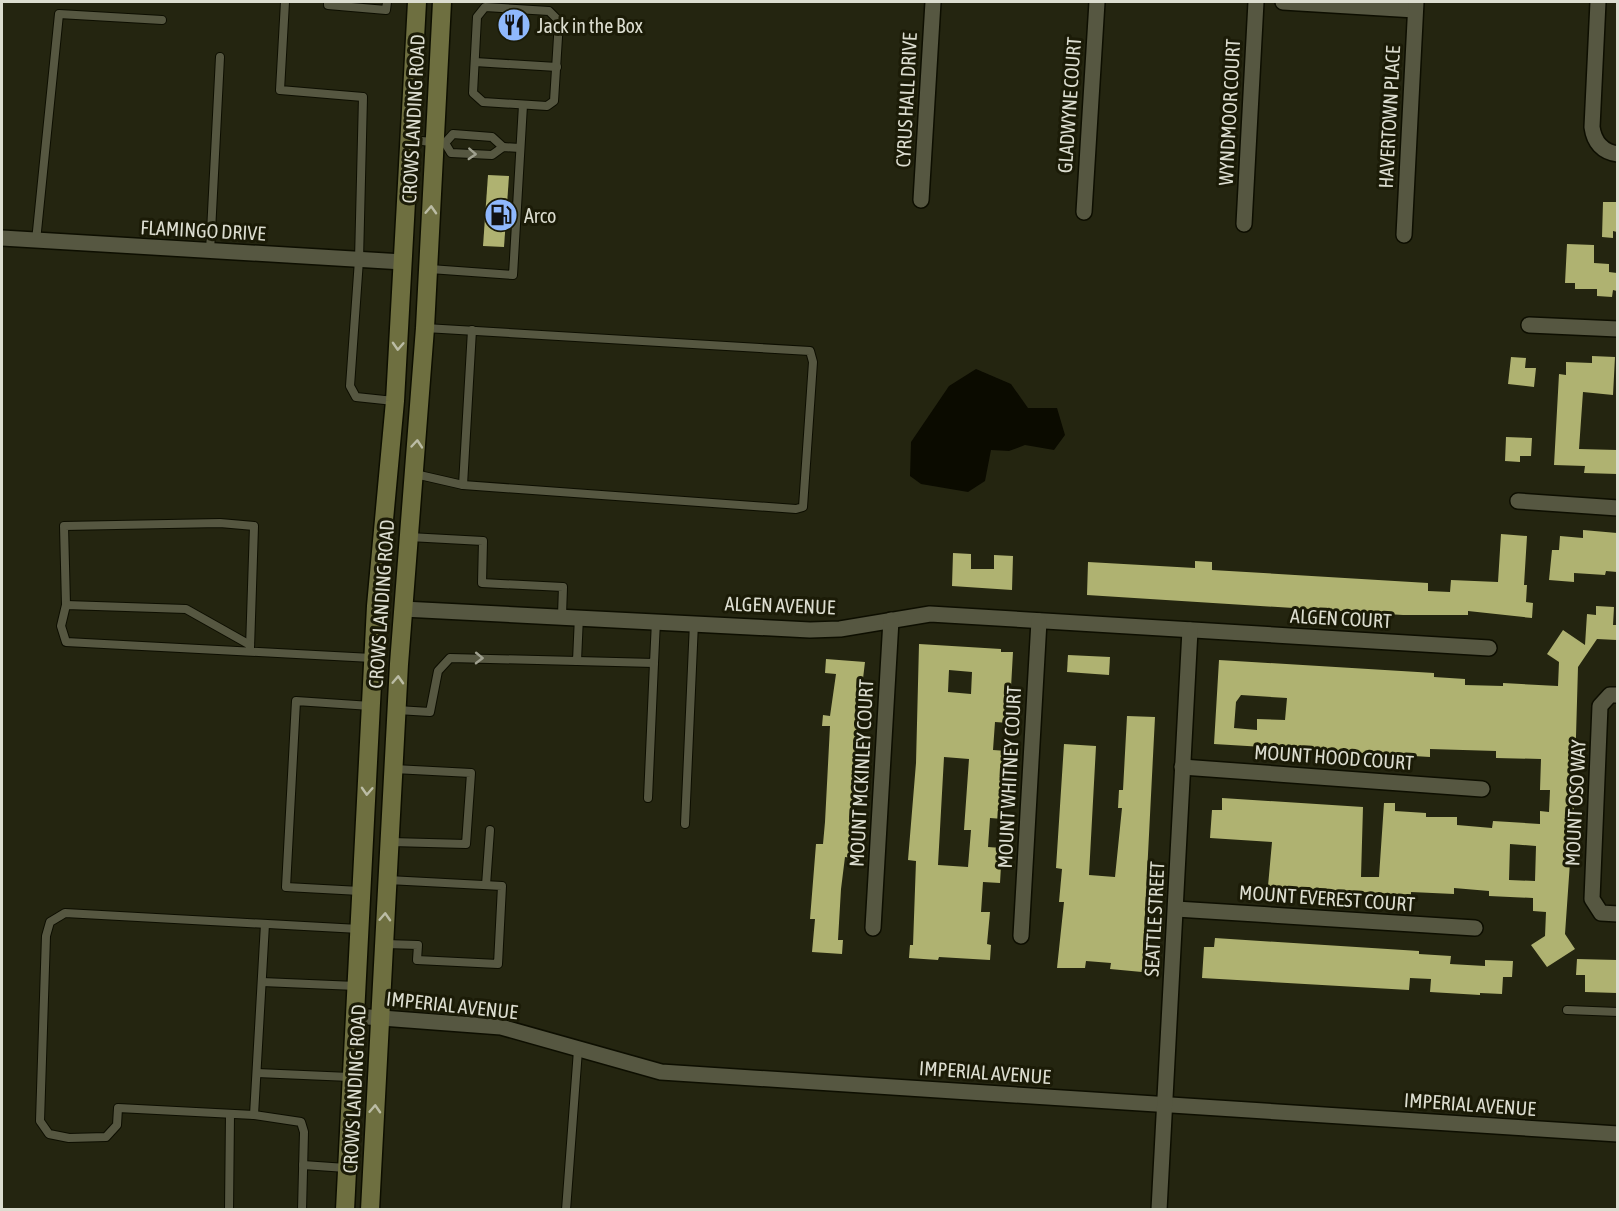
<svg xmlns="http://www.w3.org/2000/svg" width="1619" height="1211" font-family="'Asap Condensed',sans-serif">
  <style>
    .water { fill: #0b0b00 }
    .building { fill: #afb271; fill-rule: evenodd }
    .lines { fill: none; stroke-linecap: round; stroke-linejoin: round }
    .lane-casing { stroke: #0d0e00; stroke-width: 10 }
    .street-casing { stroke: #0d0e00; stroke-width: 18 }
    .secondary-casing { stroke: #0d0e00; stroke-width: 21 }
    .lane { stroke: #565741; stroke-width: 8 }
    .street { stroke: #565741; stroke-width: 15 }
    .secondary { stroke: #6e6f40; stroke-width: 18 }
    .oneway { stroke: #a0a190 }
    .oneway2 { stroke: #bbbca5 }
    .labels { text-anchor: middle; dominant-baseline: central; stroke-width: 6; stroke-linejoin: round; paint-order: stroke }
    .poi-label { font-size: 20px; fill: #dcddd0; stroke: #1b1b07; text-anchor: start }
    .street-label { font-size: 20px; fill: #dcddd0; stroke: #1b1b07 }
  </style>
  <rect width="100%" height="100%" fill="#242510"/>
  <!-- water -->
  <polygon class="water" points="976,369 1011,384 1028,408 1057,408 1065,435 1054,450 1025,445 1009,451 991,450 985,481 968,492 921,484 910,476 911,442 949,386"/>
  <!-- building -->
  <g class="building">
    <polygon points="488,175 509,176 504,247 483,246"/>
    <polygon points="1603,202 1617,202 1617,232 1613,231 1613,238 1602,237"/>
    <polygon points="1567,244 1594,245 1594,263 1609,264 1609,272 1617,273 1617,291 1613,290 1612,297 1597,296 1597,289 1575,289 1575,283 1565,283"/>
    <polygon points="1592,356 1615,357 1613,395 1583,392 1579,449 1617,450 1617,474 1584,473 1585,466 1554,465 1559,374 1566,375 1566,362 1592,363"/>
    <polygon points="1511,357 1526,358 1525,368 1536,368 1534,387 1508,384"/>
    <polygon points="1506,437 1532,438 1531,456 1520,456 1520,462 1505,461"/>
    <polygon points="1583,530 1617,533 1617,572 1606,571 1605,575 1574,573 1574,582 1549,580 1552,550 1559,550 1560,536 1583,538"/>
    <polygon points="1501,534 1527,536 1524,585 1527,585 1526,602 1533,603 1532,618 1468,611 1468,615 1403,615 1087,595 1088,562 1195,568 1195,561 1212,562 1212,570 1428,583 1428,591 1450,592 1451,580 1498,582"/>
    <polygon points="953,553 971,554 971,569 994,569 994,555 1013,556 1012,590 952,586"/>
    <path d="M1596 606 1614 607 1613 625H1617V640L1597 639 1578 667 1574 805 1565 934 1575 949 1547 967 1531 945 1545 936 1546 912 1533 911V898L1489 896V891L1454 888V894L1411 892V895L1268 886 1272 842 1210 838 1212 810H1222V798L1363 807 1361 877H1379L1384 803H1395V811L1426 813V817H1457V825L1492 828 1493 821 1540 824V811L1549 812 1550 790H1540L1541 759 1496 758V751L1430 749V757L1214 744 1219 660 1434 673V677L1465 679V685L1503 686V683L1558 686 1559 662 1547 654 1563 630 1585 645 1587 614 1596 615ZM1241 695 1287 698 1285 720 1257 719V730L1234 728 1236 702ZM1510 844 1536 846 1535 881 1509 880Z"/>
    <path d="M919 644 1001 649V652H1013L1009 723 995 722 993 750 1007 751 1003 819 990 818 988 847 1002 848 1000 883 983 882 981 912H990L987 944 991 945 990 960 939 957 938 960 909 958 910 945H913L916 861 908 860 916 763ZM949 670 972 672 971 694 948 692ZM944 757 969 759 964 830H971L968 867 938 865Z"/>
    <polygon points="1068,655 1110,657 1109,675 1067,672"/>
    <polygon points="826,659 865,662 862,687 857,687 855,715 860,715 854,844 852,858 845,857 841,889 838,940 843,940 842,954 812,952 815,919 810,919 816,844 823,844 825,822 830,726 822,726 823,715 830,716 836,674 825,673"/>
    <polygon points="1127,716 1155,717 1142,972 1110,969 1111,963 1086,961 1085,968 1057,968 1064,902 1059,902 1062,869 1056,868 1064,744 1096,746 1089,875 1115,877 1122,808 1118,808 1119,790 1123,790"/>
    <polygon points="1215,938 1419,951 1419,954 1451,956 1450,964 1485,966 1485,960 1513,961 1512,977 1503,977 1502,994 1480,993 1480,995 1430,992 1431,979 1410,978 1409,990 1202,978 1204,947 1214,947"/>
    <polygon points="1577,959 1617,960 1617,993 1585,992 1585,975 1576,975"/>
  </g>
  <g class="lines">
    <defs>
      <g id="lane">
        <polyline points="285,2 280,90 363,97 359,260 350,386 356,397 394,401"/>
        <polyline points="328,2 328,5 386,10 387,2"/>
        <polygon points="485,7 549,11 559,21 554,101 547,106 483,102 473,93 477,17"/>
        <polyline points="475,62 557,67"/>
        <polyline points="410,140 445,143 453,134 492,137 503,147"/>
        <polyline points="445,143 451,153 492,155 503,147 520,148"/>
        <polyline points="36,241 59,14 162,20"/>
        <polyline points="210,251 220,57"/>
        <polyline points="430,269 513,275 523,105"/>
        <polyline points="415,474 463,485 796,509 803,507 813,362 810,351 425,328"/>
        <polyline points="463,485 472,330"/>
        <polyline points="409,537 483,541 482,583 563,587 562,615"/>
        <polyline points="66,605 64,526 220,523 254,526 250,648"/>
        <polyline points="250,645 186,609 66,605 61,626 66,642 372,658"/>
        <polyline points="577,661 654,663 656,621"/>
        <polyline points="397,710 430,712 438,671 450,658 577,661 579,616"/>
        <polyline points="648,798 654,663"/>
        <polyline points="685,824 694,623"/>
        <polyline points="391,842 466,844 471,773 394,769"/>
        <polyline points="486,885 490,830"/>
        <polyline points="360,891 286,887 296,701 371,706"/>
        <polyline points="385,944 418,945 417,960 498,964 502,886 388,880"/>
        <polyline points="262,982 356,986"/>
        <polyline points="1567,1010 1618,1012"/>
        <polyline points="257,1073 350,1077"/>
        <polyline points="254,1115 265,924"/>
        <polyline points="303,1165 346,1168"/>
        <polyline points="229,1210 230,1114"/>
        <polyline points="302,1210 304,1132 301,1122 254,1115 118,1108 117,1125 106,1137 69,1138 49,1134 40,1121 46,936 50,922 65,913 359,929"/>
        <polyline points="566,1210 578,1050"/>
      </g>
      <g id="street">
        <polyline points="1283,2 1415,10"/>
        <path d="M1598 2 1592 127C1594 142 1602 152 1618 154"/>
        <polyline points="921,200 933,2"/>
        <polyline points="1084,212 1097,2"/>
        <polyline points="1244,224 1256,2"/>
        <polyline points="1404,235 1416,2"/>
        <polyline points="2,238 403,262"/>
        <polyline points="1529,325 1618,329"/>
        <polyline points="1518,501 1618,508"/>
        <polyline points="403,609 810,630 840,629 930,614 1489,648"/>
        <polyline points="1618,695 1610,695 1600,706 1592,899 1601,913 1618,914"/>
        <polyline points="1182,767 1482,789"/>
        <polyline points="1176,909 1475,928"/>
        <polyline points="873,928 891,620"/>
        <polyline points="1021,936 1039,621"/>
        <polyline points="355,1016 501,1027 661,1072 1618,1134"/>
        <polyline points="1159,1210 1190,630"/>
      </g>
      <g id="secondary">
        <polyline points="345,1210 376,606 395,401 417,2"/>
        <polyline points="370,1210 399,664 425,328 442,2"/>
      </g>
    </defs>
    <!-- lane casing -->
    <use href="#lane" class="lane-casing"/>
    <!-- street casing -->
    <use href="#street" class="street-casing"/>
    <!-- secondary casing -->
    <use href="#secondary" class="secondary-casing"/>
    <!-- lane -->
    <use href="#lane" class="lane"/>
    <!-- street -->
    <use href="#street" class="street"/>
    <!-- secondary -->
    <use href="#secondary" class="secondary"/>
  </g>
  <!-- one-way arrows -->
  <defs><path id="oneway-chevron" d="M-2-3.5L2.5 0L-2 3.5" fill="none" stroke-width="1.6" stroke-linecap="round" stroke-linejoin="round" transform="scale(1.5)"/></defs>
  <g class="oneway">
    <use href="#oneway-chevron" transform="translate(472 154) rotate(3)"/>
    <use href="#oneway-chevron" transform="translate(479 658) rotate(1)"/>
  </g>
  <g class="oneway2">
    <use href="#oneway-chevron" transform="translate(431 210) rotate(-87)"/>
    <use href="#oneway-chevron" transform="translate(398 346) rotate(93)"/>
    <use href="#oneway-chevron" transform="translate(417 444) rotate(-85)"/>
    <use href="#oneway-chevron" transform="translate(398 680) rotate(-87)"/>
    <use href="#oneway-chevron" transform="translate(367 791) rotate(93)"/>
    <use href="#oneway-chevron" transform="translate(385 917) rotate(-87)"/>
    <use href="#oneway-chevron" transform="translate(375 1109) rotate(-87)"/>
  </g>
  <!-- icons -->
  <defs>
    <symbol id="restaurant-disc" viewBox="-11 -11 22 22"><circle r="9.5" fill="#8fb8fd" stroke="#1b1b07"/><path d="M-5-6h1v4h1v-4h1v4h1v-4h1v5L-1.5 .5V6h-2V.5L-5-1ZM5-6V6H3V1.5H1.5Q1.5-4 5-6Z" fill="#111"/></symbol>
    <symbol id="fuel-disc" viewBox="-11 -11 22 22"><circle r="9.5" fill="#8fb8fd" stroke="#1b1b07"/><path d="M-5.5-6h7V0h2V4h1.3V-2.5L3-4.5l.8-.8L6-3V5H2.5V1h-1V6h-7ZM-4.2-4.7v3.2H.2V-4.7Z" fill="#111"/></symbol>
  </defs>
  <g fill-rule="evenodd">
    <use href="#restaurant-disc" x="495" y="6" width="38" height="38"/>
    <use href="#fuel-disc" x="482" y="196" width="38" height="38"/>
  </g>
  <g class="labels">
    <!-- poi labels -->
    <g class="poi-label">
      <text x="537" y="25">Jack in the Box</text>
      <text x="524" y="215">Arco</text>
    </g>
    <!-- street labels -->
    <g class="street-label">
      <text transform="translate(906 100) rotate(-87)">CYRUS HALL DRIVE</text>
      <text transform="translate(1069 105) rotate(-86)">GLADWYNE COURT</text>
      <text transform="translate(1229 112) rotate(-87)">WYNDMOOR COURT</text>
      <text transform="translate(1389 117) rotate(-87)">HAVERTOWN PLACE</text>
      <text transform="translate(413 119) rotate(-87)">CROWS LANDING ROAD</text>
      <text transform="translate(203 230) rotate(3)">FLAMINGO DRIVE</text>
      <text transform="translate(381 604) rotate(-86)">CROWS LANDING ROAD</text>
      <text transform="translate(780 605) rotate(2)">ALGEN AVENUE</text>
      <text transform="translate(1341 618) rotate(3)">ALGEN COURT</text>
      <text transform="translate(1334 757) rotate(4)">MOUNT HOOD COURT</text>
      <text transform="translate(861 773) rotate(-87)">MOUNT MCKINLEY COURT</text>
      <text transform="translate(1009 777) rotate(-87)">MOUNT WHITNEY COURT</text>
      <text transform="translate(1575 803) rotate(-87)">MOUNT OSO WAY</text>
      <text transform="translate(1327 898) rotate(4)">MOUNT EVEREST COURT</text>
      <text transform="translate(1154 919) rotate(-87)">SEATTLE STREET</text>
      <text transform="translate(452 1005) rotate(6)">IMPERIAL AVENUE</text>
      <text transform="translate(985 1072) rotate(4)">IMPERIAL AVENUE</text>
      <text transform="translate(354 1089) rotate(-87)">CROWS LANDING ROAD</text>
      <text transform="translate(1470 1104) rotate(4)">IMPERIAL AVENUE</text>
    </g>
  </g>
  <!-- border -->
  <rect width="1619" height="1211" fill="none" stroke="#dcddd0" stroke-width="6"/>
</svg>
